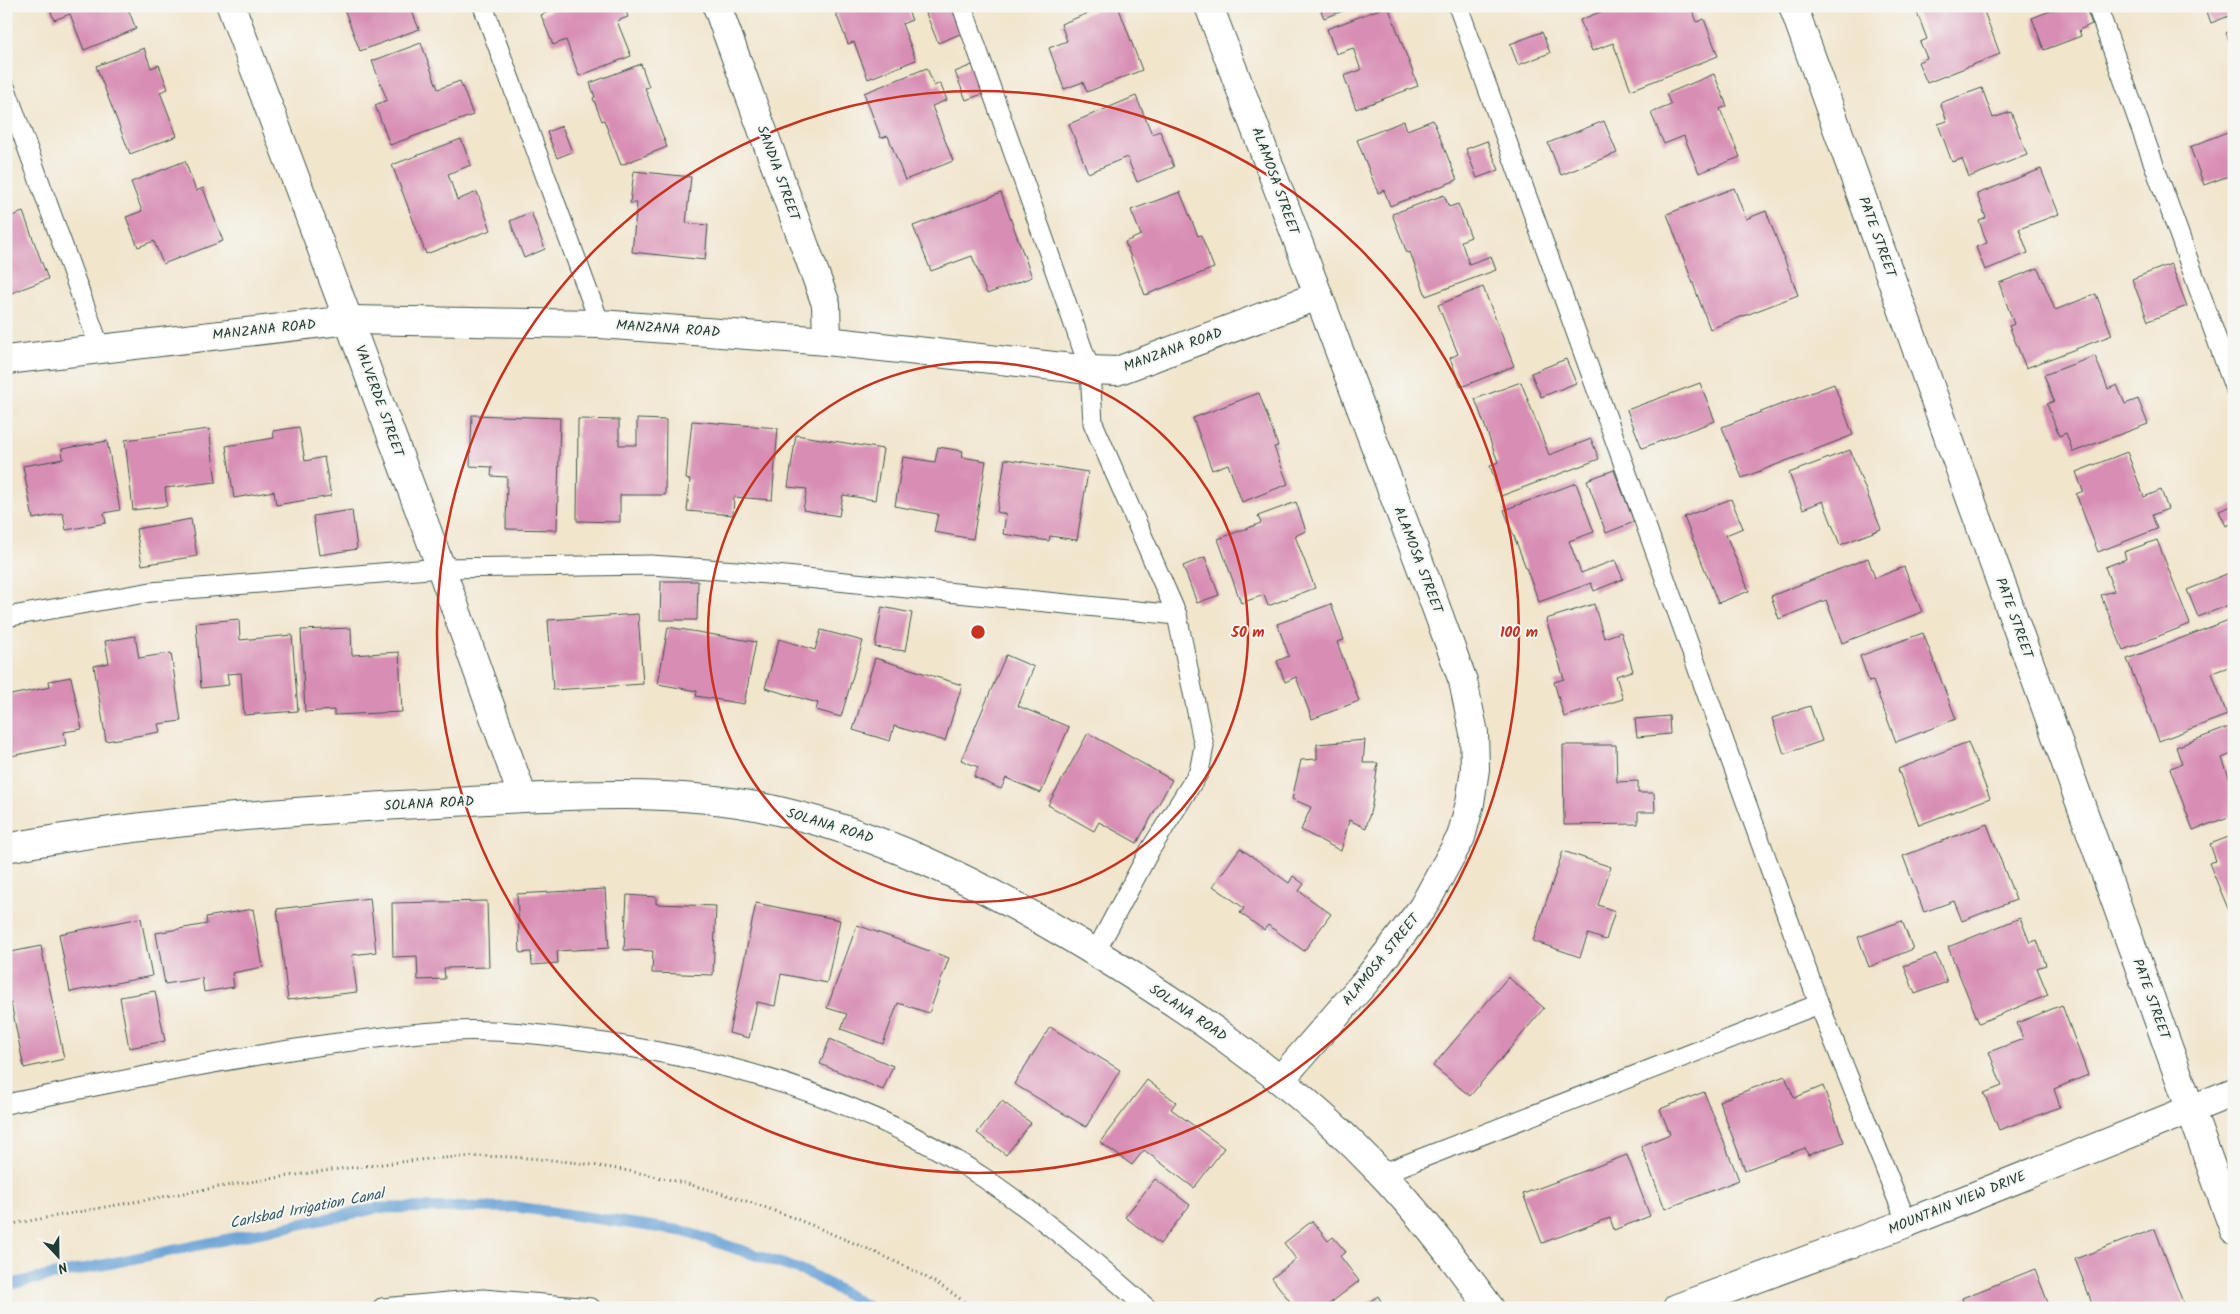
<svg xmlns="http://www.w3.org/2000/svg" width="2240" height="1314" font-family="Kalam,sans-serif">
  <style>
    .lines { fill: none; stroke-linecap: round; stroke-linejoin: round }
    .stream { stroke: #649fd4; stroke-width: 11 }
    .building { fill: #d88eb4 }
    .service-casing { stroke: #3e564b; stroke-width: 21 }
    .minor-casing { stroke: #3e564b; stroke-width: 30 }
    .tertiary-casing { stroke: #3e564b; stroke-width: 30 }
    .path { stroke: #3e564b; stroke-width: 3; stroke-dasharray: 1 4; stroke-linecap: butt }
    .service { stroke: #fff; stroke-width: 19 }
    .minor { stroke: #fff; stroke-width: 28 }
    .tertiary { stroke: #fff; stroke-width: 28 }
    .ring { fill: none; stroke: #c8321e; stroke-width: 2.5 }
    .labels { text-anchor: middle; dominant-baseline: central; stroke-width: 4; stroke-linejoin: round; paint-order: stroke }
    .street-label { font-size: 14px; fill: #1f3d34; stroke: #f6f6f2 }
    .water-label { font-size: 15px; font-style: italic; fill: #345a64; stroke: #f6f6f2 }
    .centre { fill: #c8321e; stroke: #f6f6f2; stroke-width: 2.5 }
    .ring-label { font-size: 15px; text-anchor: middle; font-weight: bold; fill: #c8321e; stroke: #f6f6f2; stroke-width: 4; stroke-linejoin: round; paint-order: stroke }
  </style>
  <rect width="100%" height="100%" fill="#f6f6f2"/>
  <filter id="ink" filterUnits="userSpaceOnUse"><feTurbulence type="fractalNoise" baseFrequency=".02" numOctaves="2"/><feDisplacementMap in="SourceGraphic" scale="10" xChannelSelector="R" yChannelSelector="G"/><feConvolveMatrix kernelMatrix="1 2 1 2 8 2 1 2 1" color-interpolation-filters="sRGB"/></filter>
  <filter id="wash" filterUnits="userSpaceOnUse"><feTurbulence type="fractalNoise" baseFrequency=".0096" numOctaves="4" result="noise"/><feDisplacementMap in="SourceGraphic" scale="20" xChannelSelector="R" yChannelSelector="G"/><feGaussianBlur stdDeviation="1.12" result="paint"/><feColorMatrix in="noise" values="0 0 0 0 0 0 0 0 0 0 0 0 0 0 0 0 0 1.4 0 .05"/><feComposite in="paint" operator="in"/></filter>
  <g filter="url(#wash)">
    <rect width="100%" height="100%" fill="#f1e5cc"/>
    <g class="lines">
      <!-- stream -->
      <polyline class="stream" points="6,1285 378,1208 517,1207 683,1231 809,1273 870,1308"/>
    </g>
    <g id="blocks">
      <!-- building -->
      <g class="building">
        <polygon points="49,6 127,6 136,29 84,50 70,14 54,20"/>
        <polygon points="343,6 410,6 419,29 360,51"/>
        <polygon points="553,6 624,6 628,17 617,21 631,56 579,76 566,40 553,45 541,15 554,9"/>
        <polygon points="833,6 906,6 912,20 902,24 916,60 868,79 854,42 848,44"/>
        <polygon points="923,6 955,6 965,32 938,43"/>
        <polygon points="1106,6 1118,6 1142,70 1087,92 1083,82 1064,89 1049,48 1067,41 1061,24"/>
        <polygon points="1319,6 1356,6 1324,18"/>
        <polygon points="1388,6 1418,86 1356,109 1344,76 1361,70 1353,48 1336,54 1327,29"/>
        <polygon points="1615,6 1691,6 1697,22 1704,19 1718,56 1631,90 1613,43 1592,51 1580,20"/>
        <polygon points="1918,6 1982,6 2000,54 1927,83 1918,62 1927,58 1920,42 1927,39 1915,7"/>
        <polygon points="2063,6 2085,6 2092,24 2079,30 2081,36 2044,50 2032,18"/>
        <polygon points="2205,6 2234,6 2234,14 2211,23"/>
        <polygon points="2234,29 2234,53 2226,33"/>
        <polygon points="1542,32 1550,53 1518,65 1510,44"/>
        <polygon points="421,43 438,89 460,81 473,115 390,145 375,105 387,100 372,61"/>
        <polygon points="144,48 151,68 159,65 168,89 160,92 177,136 130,154 96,66"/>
        <polygon points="977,63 988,92 966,100 955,72"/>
        <polygon points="641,64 649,87 645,88 667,147 621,165 604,120 602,121 593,98 595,97 590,83"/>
        <polygon points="927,68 934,86 940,83 947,100 932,106 953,161 905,180 888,136 881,138 864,93"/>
        <polygon points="1714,74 1727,106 1720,109 1740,157 1699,173 1684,136 1664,144 1651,113 1671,105 1666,94"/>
        <polygon points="1982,88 1993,118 2011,112 2027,155 1969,177 1962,159 1952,162 1938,124 1947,121 1940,103"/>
        <polygon points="1136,96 1152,134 1160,131 1174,167 1137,182 1127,157 1088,173 1069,124"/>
        <polygon points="1433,120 1457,180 1390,206 1384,190 1378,193 1357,140 1404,121 1407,130"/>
        <polygon points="1604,121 1617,153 1561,175 1548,143"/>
        <polygon points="562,126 572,152 557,158 547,132"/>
        <polygon points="2227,132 2234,151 2234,174 2204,185 2190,147"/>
        <polygon points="461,139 471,165 448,174 457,200 477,192 491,230 426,254 392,165"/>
        <polygon points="1487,141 1499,170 1477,178 1466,149"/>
        <polygon points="185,161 196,191 203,188 223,241 163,264 154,241 138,247 126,217 142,211 131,182"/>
        <polygon points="2041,169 2059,214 2019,229 2028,253 1985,270 1976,247 1987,243 1979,221 1986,218 1977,194"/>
        <polygon points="634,171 691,177 686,223 708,225 705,260 632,252 637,203 630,203"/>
        <polygon points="1734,188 1746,219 1766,211 1798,295 1710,329 1667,214"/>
        <polygon points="1180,192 1198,236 1201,235 1214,268 1145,295 1125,242 1141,235 1131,210"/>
        <polygon points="1001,193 1032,277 987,294 972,256 931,271 913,226"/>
        <polygon points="1444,195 1449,207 1458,204 1471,237 1461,241 1469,264 1491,256 1496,270 1426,296 1410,252 1407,253 1392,214"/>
        <polygon points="23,212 48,279 6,295 6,218"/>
        <polygon points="531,212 545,249 524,258 510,221"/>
        <polygon points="2171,264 2187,306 2148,321 2132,279"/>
        <polygon points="2038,268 2055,310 2096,294 2112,335 2026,368 2009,326 2014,324 1999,283"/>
        <polygon points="1483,287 1514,366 1461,387 1450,358 1458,354 1438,305"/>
        <polygon points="2095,356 2108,389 2117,385 2125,404 2138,399 2148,424 2073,452 2066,433 2059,436 2047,404 2054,401 2044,375"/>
        <polygon points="1566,359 1576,383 1541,397 1531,373"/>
        <polygon points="1521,382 1549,455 1591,439 1599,459 1501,496 1490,466 1498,462 1475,399"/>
        <polygon points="1700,383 1715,421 1642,448 1627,410"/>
        <polygon points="1834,384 1853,435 1742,478 1722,427"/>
        <polygon points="1259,393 1278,446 1274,447 1288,484 1242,502 1228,464 1212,470 1193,418"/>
        <polygon points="472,415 560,418 557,530 506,529 507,477 491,476 492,467 470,466"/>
        <polygon points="578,419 619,420 619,445 637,445 637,419 666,420 665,495 620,495 620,522 577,521"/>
        <polygon points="692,421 778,428 772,500 734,497 733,515 687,511 690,480 686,479"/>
        <polygon points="299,427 305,461 324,457 331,496 276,505 274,491 234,498 226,446 274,438 273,431"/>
        <polygon points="209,429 216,482 165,488 167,506 133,510 125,440"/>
        <polygon points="796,435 883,449 875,500 843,495 839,516 803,510 807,489 788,487"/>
        <polygon points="107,441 120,510 104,513 106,523 66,530 63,513 33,519 23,466 63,459 62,449"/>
        <polygon points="938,447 963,451 962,457 986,461 973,539 934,532 938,514 895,506 903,457 935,462"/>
        <polygon points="1850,450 1881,529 1840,545 1823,501 1803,509 1789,473"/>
        <polygon points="2127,452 2144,497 2161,490 2168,509 2152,515 2157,529 2098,552 2076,494 2083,491 2076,472"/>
        <polygon points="1005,459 1088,472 1077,540 1050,536 1049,541 1003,534 1006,514 997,512"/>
        <polygon points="1614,470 1634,522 1606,533 1587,480"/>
        <polygon points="1576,483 1594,532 1569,541 1581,573 1615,560 1623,579 1594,591 1591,583 1539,602 1504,510"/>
        <polygon points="6,488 12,520 6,520"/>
        <polygon points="1731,499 1743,528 1726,535 1749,591 1718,603 1684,517"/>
        <polygon points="1296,502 1306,531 1295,536 1315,588 1268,606 1264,595 1241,603 1218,539 1261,523 1258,516"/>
        <polygon points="2234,505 2234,522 2226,526 2219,511"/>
        <polygon points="352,510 357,549 319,555 313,516"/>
        <polygon points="191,519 197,556 142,565 136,529"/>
        <polygon points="2157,540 2190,624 2123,650 2101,595 2114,591 2105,567 2126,559 2124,552"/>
        <polygon points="1205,557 1219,595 1197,603 1183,566"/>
        <polygon points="1868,558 1875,578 1904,567 1922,612 1842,643 1826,600 1779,619 1771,596"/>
        <polygon points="2234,571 2234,603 2198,617 2187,590"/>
        <polygon points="661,581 698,581 697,620 660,620"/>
        <polygon points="1331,604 1344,640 1337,642 1359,701 1312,719 1296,677 1285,682 1277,661 1289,656 1277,624"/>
        <polygon points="1594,604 1604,638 1621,632 1633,671 1616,676 1623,699 1564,717 1554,682 1564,679 1546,619"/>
        <polygon points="882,607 912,613 905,651 875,647"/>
        <polygon points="638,614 643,684 553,690 548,620"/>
        <polygon points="2234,618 2234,665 2212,673 2227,715 2159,741 2127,659"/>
        <polygon points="239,619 240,640 292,635 298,711 244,715 241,673 227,674 229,685 201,688 196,623"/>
        <polygon points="668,627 756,642 744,704 696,696 697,691 658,684"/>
        <polygon points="351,628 352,655 399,652 402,712 334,715 334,710 305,712 301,630"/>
        <polygon points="821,630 863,641 841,717 816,710 818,703 765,688 779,639 815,650"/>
        <polygon points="1923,633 1956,719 1896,742 1873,681 1869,682 1860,656"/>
        <polygon points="135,636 139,658 171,653 181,721 158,724 160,732 106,741 94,666 109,663 105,641"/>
        <polygon points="1006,655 1034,667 1018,706 1069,727 1041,793 1006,778 1001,789 974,777 978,767 961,760"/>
        <polygon points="875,658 962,685 945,741 894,726 890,741 853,730"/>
        <polygon points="71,677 82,729 64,732 66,745 6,757 6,696 50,687 49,681"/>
        <polygon points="1810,706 1822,741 1784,754 1772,718"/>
        <polygon points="1669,716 1670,734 1637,737 1635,719"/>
        <polygon points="2232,726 2234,731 2234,753 2222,758 2232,785 2234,784 2234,815 2193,830 2170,768 2182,764 2176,747"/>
        <polygon points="1088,733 1172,780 1137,843 1099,822 1094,831 1048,805"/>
        <polygon points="1365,740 1363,763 1378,763 1372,805 1366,828 1349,820 1341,851 1301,830 1311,807 1292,799 1301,760 1317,759 1317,744"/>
        <polygon points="1968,742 1990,798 1919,825 1898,769"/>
        <polygon points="1563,745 1616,745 1617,782 1638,781 1638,793 1654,793 1655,812 1638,812 1638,824 1564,825"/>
        <polygon points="1987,824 2016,900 1962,921 1954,901 1924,912 1903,856"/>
        <polygon points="2234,835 2234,923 2209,863 2216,861 2210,844"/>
        <polygon points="1240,848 1289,883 1293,876 1304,884 1299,891 1331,914 1304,951 1268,925 1264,930 1240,913 1244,908 1213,886"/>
        <polygon points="1563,851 1611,867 1598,905 1615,911 1606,940 1588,934 1580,957 1533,941"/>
        <polygon points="605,889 609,948 557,951 558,963 532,965 531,952 520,953 517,894"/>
        <polygon points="627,895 656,897 656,904 716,906 713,975 652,973 653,951 624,950"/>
        <polygon points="370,898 376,952 352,955 357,992 288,1000 277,909"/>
        <polygon points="487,901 489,967 444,968 445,979 418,980 417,956 393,957 392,903"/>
        <polygon points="756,903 840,920 827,983 781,974 775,1006 757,1002 749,1038 729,1033"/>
        <polygon points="253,909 263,967 232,973 234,987 204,992 202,978 165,984 156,933 207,924 206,917"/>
        <polygon points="141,918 152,976 70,992 59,934"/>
        <polygon points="2020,918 2030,943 2037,940 2046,965 2037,968 2048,995 1979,1023 1948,947"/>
        <polygon points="1902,921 1913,949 1869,967 1858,937"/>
        <polygon points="857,925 949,958 929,1013 898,1003 883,1044 841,1029 847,1014 827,1008"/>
        <polygon points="41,946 64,1059 24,1068 11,1003 6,1004 6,953"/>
        <polygon points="1936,954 1947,982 1915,994 1904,966"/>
        <polygon points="1508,977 1544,1008 1470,1096 1433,1066"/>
        <polygon points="155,991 165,1041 129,1048 120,997"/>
        <polygon points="2062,1005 2088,1075 2054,1089 2060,1107 1999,1130 1984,1093 2002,1086 1989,1052 2023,1039 2017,1023"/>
        <polygon points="1050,1027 1120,1070 1086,1127 1014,1084"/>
        <polygon points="830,1039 893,1066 883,1090 820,1064"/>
        <polygon points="1785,1076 1794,1098 1823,1086 1844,1142 1808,1155 1805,1148 1745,1170 1719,1101"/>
        <polygon points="1147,1080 1176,1102 1171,1109 1224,1148 1194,1188 1144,1150 1132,1165 1100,1142"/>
        <polygon points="1704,1092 1739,1180 1665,1209 1641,1146 1670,1134 1660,1109"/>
        <polygon points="1002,1101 1031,1123 1006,1155 977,1133"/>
        <polygon points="1627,1155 1650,1216 1614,1230 1610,1218 1542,1243 1523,1194"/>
        <polygon points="1155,1179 1190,1205 1160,1244 1125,1217"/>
        <polygon points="1312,1221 1328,1241 1333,1237 1346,1252 1340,1256 1359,1281 1324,1308 1295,1308 1272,1278 1296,1259 1284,1243"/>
        <polygon points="2155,1229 2185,1308 2094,1308 2075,1259"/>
        <polygon points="2035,1269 2050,1308 1965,1308 1962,1298"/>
        <polygon points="1378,1296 1385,1308 1360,1308"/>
      </g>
    </g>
  </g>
  <g filter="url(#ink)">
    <use href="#blocks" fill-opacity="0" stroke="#3e564b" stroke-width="1"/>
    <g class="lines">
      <defs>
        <g id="service">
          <polyline points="483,6 600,324"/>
          <polyline points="962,6 1090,370 1093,423 1177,615 1204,746 1199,772 1150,850 1095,953"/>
          <polyline points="1458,6 1819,1004 1907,1223"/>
          <polyline points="2097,6 2234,387"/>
          <polyline points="6,89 100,348"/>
          <polyline points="6,617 151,592 441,568 651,565 736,571 1177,615"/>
          <path d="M6 1104C116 1082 226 1058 338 1043 376 1038 415 1032 453 1031 496 1029 540 1034 582 1040 722 1058 865 1098 984 1178 1042 1217 1095 1262 1147 1308"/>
          <polyline points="1381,1174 1819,1004"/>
          <polyline points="382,1308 483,1299 591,1308"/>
        </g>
        <g id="minor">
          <polyline points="231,6 441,568 523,798"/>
          <polyline points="717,6 826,304 827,341"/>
          <polyline points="1209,6 1427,583 1463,681 1474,733 1475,769 1470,803 1461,837 1423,907 1366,981 1280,1080"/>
          <polyline points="6,360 349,320 600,324 827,341 1090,370 1117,371 1318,296"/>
          <path d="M6 848C154 820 305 810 454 802 555 796 671 787 770 809 879 833 973 880 1068 936 1180 1003 1290 1076 1380 1172 1420 1214 1456 1261 1490 1308"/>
          <polyline points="1677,1308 1907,1223 2234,1092"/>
        </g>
        <polyline id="tertiary" points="1793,6 2234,1230"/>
      </defs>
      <!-- service casing -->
      <use href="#service" class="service-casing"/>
      <!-- minor casing -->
      <use href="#minor" class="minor-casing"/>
      <!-- tertiary casing -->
      <use href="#tertiary" class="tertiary-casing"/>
      <!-- path -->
      <path class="path" d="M6 1225C120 1205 234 1182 348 1168 401 1162 456 1154 509 1157 618 1162 730 1189 830 1233 877 1253 932 1275 972 1308"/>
      <!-- service -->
      <use href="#service" class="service"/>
      <!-- minor -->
      <use href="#minor" class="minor"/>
      <!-- tertiary -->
      <use href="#tertiary" class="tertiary"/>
    </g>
  </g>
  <!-- distance rings -->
  <g class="ring">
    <circle cx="978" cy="632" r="270"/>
    <circle cx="978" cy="632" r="541"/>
  </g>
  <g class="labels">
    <!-- street labels -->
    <g class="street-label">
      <text transform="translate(778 173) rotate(70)">SANDIA STREET</text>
      <text transform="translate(1275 181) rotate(70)">ALAMOSA STREET</text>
      <text transform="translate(1877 237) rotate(70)">PATE STREET</text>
      <text transform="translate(668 329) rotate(4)">MANZANA ROAD</text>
      <text transform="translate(264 330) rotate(-6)">MANZANA ROAD</text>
      <text transform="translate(1173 350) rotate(-20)">MANZANA ROAD</text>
      <text transform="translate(379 401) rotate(70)">VALVERDE STREET</text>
      <text transform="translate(1418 560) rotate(69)">ALAMOSA STREET</text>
      <text transform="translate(2014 618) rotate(70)">PATE STREET</text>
      <text transform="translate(429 804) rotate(-3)">SOLANA ROAD</text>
      <text transform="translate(830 826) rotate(17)">SOLANA ROAD</text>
      <text transform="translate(1381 960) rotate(-51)">ALAMOSA STREET</text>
      <text transform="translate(2151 999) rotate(70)">PATE STREET</text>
      <text transform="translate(1188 1013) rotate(34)">SOLANA ROAD</text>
      <text transform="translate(1957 1203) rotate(-22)">MOUNTAIN VIEW DRIVE</text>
    </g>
    <!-- water labels -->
    <g class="water-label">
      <text transform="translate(307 1209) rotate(-11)">Carlsbad Irrigation Canal</text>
    </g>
  </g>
  <circle cx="978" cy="632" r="8" class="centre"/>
  <g class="ring-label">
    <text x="1248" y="637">50 m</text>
    <text x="1519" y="637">100 m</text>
  </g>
  <!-- margin -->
  <rect width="2240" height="1314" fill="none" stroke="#f6f6f2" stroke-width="25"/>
  <!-- north arrow -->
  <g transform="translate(58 1256) rotate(158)" stroke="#f6f6f2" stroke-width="4" paint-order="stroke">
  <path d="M0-4L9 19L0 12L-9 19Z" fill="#1f3d34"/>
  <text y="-8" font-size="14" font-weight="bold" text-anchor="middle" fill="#1f3d34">N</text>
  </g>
</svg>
